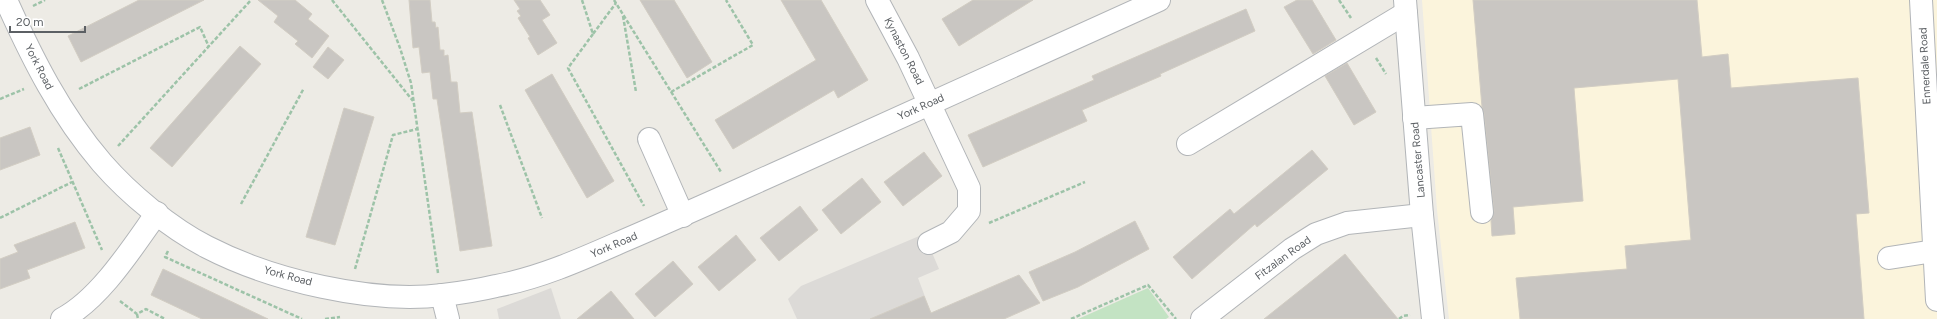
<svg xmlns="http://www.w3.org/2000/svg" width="1937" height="319" font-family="Figtree,sans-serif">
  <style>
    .commercial { fill: #fbf4dc }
    .industrial { fill: #dcdad7 }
    .green { fill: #c3e3c3 }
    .building { fill: #c9c6c2; stroke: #d2cdc3 }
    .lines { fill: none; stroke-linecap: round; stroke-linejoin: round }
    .minor-casing { stroke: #b2b5b8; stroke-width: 24 }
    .path { stroke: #9dc3a8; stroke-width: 2.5; stroke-dasharray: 4 2; stroke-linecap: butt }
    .minor { stroke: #fff; stroke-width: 22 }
    .labels { text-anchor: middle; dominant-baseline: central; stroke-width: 3; stroke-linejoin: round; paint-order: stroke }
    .street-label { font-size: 11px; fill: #5c6064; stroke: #fff }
  </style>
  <rect width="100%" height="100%" fill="#edebe5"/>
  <!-- commercial -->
  <polygon class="commercial" points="1422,0 1937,0 1937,319 1449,319 1437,210"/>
  <!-- industrial -->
  <g class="industrial">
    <polygon points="924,234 939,269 918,278 933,318 930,319 797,319 788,299 801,286"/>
    <polygon points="551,288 561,319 499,319 497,309"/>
  </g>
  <!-- green -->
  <polygon class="green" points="1148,288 1169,317 1166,319 1078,319"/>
  <!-- building -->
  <g class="building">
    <polygon points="139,0 204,0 81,62 68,36"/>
    <polygon points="258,0 295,0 312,14 308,19 329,36 312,58 295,44 298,41 274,22 278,16"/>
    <polygon points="409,0 430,0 432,22 435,22 436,28 438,27 440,50 444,50 444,56 448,55 451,82 457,82 460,113 472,112 492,246 460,251 437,99 433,99 430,72 422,73 419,47 413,48"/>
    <polygon points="514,0 540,0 550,15 542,20 557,43 538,55 528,38 530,37 518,18 521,16 517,11 520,9"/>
    <polygon points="640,0 674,0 712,62 687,78"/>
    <polygon points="781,0 821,0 868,80 838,98 834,90 733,149 715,120 816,60"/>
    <polygon points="973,0 1033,0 959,46 942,19"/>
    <polygon points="1297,0 1312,0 1336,40 1313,54 1284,7"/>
    <polygon points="1473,0 1697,0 1702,57 1728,54 1731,88 1858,78 1869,213 1856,214 1864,319 1520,319 1516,278 1627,269 1625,246 1691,240 1678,79 1574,88 1583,201 1513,207 1515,234 1492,236 1491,221 1494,211 1484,113 1482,107"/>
    <polygon points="1246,9 1255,31 1160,74 1161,76 1082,110 1087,121 983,167 968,135 1094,80 1092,76"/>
    <polygon points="240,46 261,64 172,167 150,148"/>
    <polygon points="328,47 344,60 328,79 313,67"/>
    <polygon points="1347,63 1376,112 1354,125 1325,76"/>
    <polygon points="552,74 614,181 587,198 525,90"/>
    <polygon points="344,108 374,117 335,245 306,237"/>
    <polygon points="30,127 40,155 0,170 0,138"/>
    <polygon points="1312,150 1328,169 1257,227 1255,224 1192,279 1173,257 1230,209 1234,214"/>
    <polygon points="924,152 942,176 903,206 884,182"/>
    <polygon points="862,178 881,202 841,234 822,210"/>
    <polygon points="800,206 818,230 779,261 760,238"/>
    <polygon points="1135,221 1149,249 1078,287 1043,301 1029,272 1075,252"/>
    <polygon points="75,222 85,248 27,270 30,278 0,289 0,259 18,252 14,245"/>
    <polygon points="736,235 756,260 719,291 698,267"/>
    <polygon points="1345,254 1398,319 1264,319 1318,276"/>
    <polygon points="673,261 693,284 655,317 635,294"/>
    <polygon points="163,269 268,319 202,319 151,295"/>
    <polygon points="1019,275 1040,303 1004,319 870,319 924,296 931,313"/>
    <polygon points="611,291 634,319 577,319"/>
  </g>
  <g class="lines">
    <defs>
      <g id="minor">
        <path d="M6 0C32 58 60 114 102 163 129 194 170 228 207 247 271 280 371 304 443 295 460 293 479 290 496 286 540 278 582 259 623 241 679 217 734 192 790 167 913 111 1036 55 1159 0"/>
        <polyline points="877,0 908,58 969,188 969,211 951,232 929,243"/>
        <polyline points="1405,0 1422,215 1433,319"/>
        <polyline points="1921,0 1937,300"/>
        <polyline points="1414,118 1472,114 1482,212"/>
        <polyline points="649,139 683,216"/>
        <polyline points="1188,144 1406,13"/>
        <polyline points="1889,258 1934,251"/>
        <polyline points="442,295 448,319"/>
        <path d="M62 319C100 299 132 248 157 213"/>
        <polyline points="1202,319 1292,249 1316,234 1347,223 1422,215"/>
      </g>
    </defs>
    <!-- minor casing -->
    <use href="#minor" class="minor-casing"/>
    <!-- path -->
    <g class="path">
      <polyline points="332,0 413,101"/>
      <polyline points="382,0 400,48 411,83 438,273"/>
      <polyline points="582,0 593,34 616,3"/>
      <polyline points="614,0 721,172"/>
      <polyline points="1339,0 1351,18"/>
      <polyline points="33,6 45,0"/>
      <polyline points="623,16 636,92"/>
      <polyline points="593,34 568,68 644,206"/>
      <polyline points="1376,58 1386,74"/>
      <polyline points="79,89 200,27 209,47"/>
      <polyline points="671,92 753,45 726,0"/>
      <polyline points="0,99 24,89"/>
      <polyline points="500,105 542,218"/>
      <polyline points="118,146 251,0"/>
      <polyline points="58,148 102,250"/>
      <polyline points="241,204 304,88"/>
      <polyline points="0,218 72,182"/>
      <polyline points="989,223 1085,182"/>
      <polyline points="168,251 165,257 302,319"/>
      <polyline points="355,269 393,135 417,129"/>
      <polyline points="120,301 137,314 146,309 165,319"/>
      <polyline points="137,314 138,319"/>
      <polyline points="325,319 340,317"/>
      <polyline points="1071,319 1148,285 1176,319"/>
      <polyline points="1399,319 1403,316 1410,315"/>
    </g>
    <!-- minor -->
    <use href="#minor" class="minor"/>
  </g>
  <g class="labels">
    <!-- street labels -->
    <g class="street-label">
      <text transform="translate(904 51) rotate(63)">Kynaston Road</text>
      <text transform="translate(1925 66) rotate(-93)">Ennerdale Road</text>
      <text transform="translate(39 67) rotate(63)">York Road</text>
      <text transform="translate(921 107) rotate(-24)">York Road</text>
      <text transform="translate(1418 160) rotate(-95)">Lancaster Road</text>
      <text transform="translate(614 245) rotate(-23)">York Road</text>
      <text transform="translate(1283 258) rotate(-36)">Fitzalan Road</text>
      <text transform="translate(288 276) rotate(15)">York Road</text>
    </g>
  </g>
  <!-- scale -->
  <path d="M10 26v6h75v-6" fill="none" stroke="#5c6064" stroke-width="2"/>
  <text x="16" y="26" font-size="12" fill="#5c6064" stroke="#ffffff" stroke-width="3" paint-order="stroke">20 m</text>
</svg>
